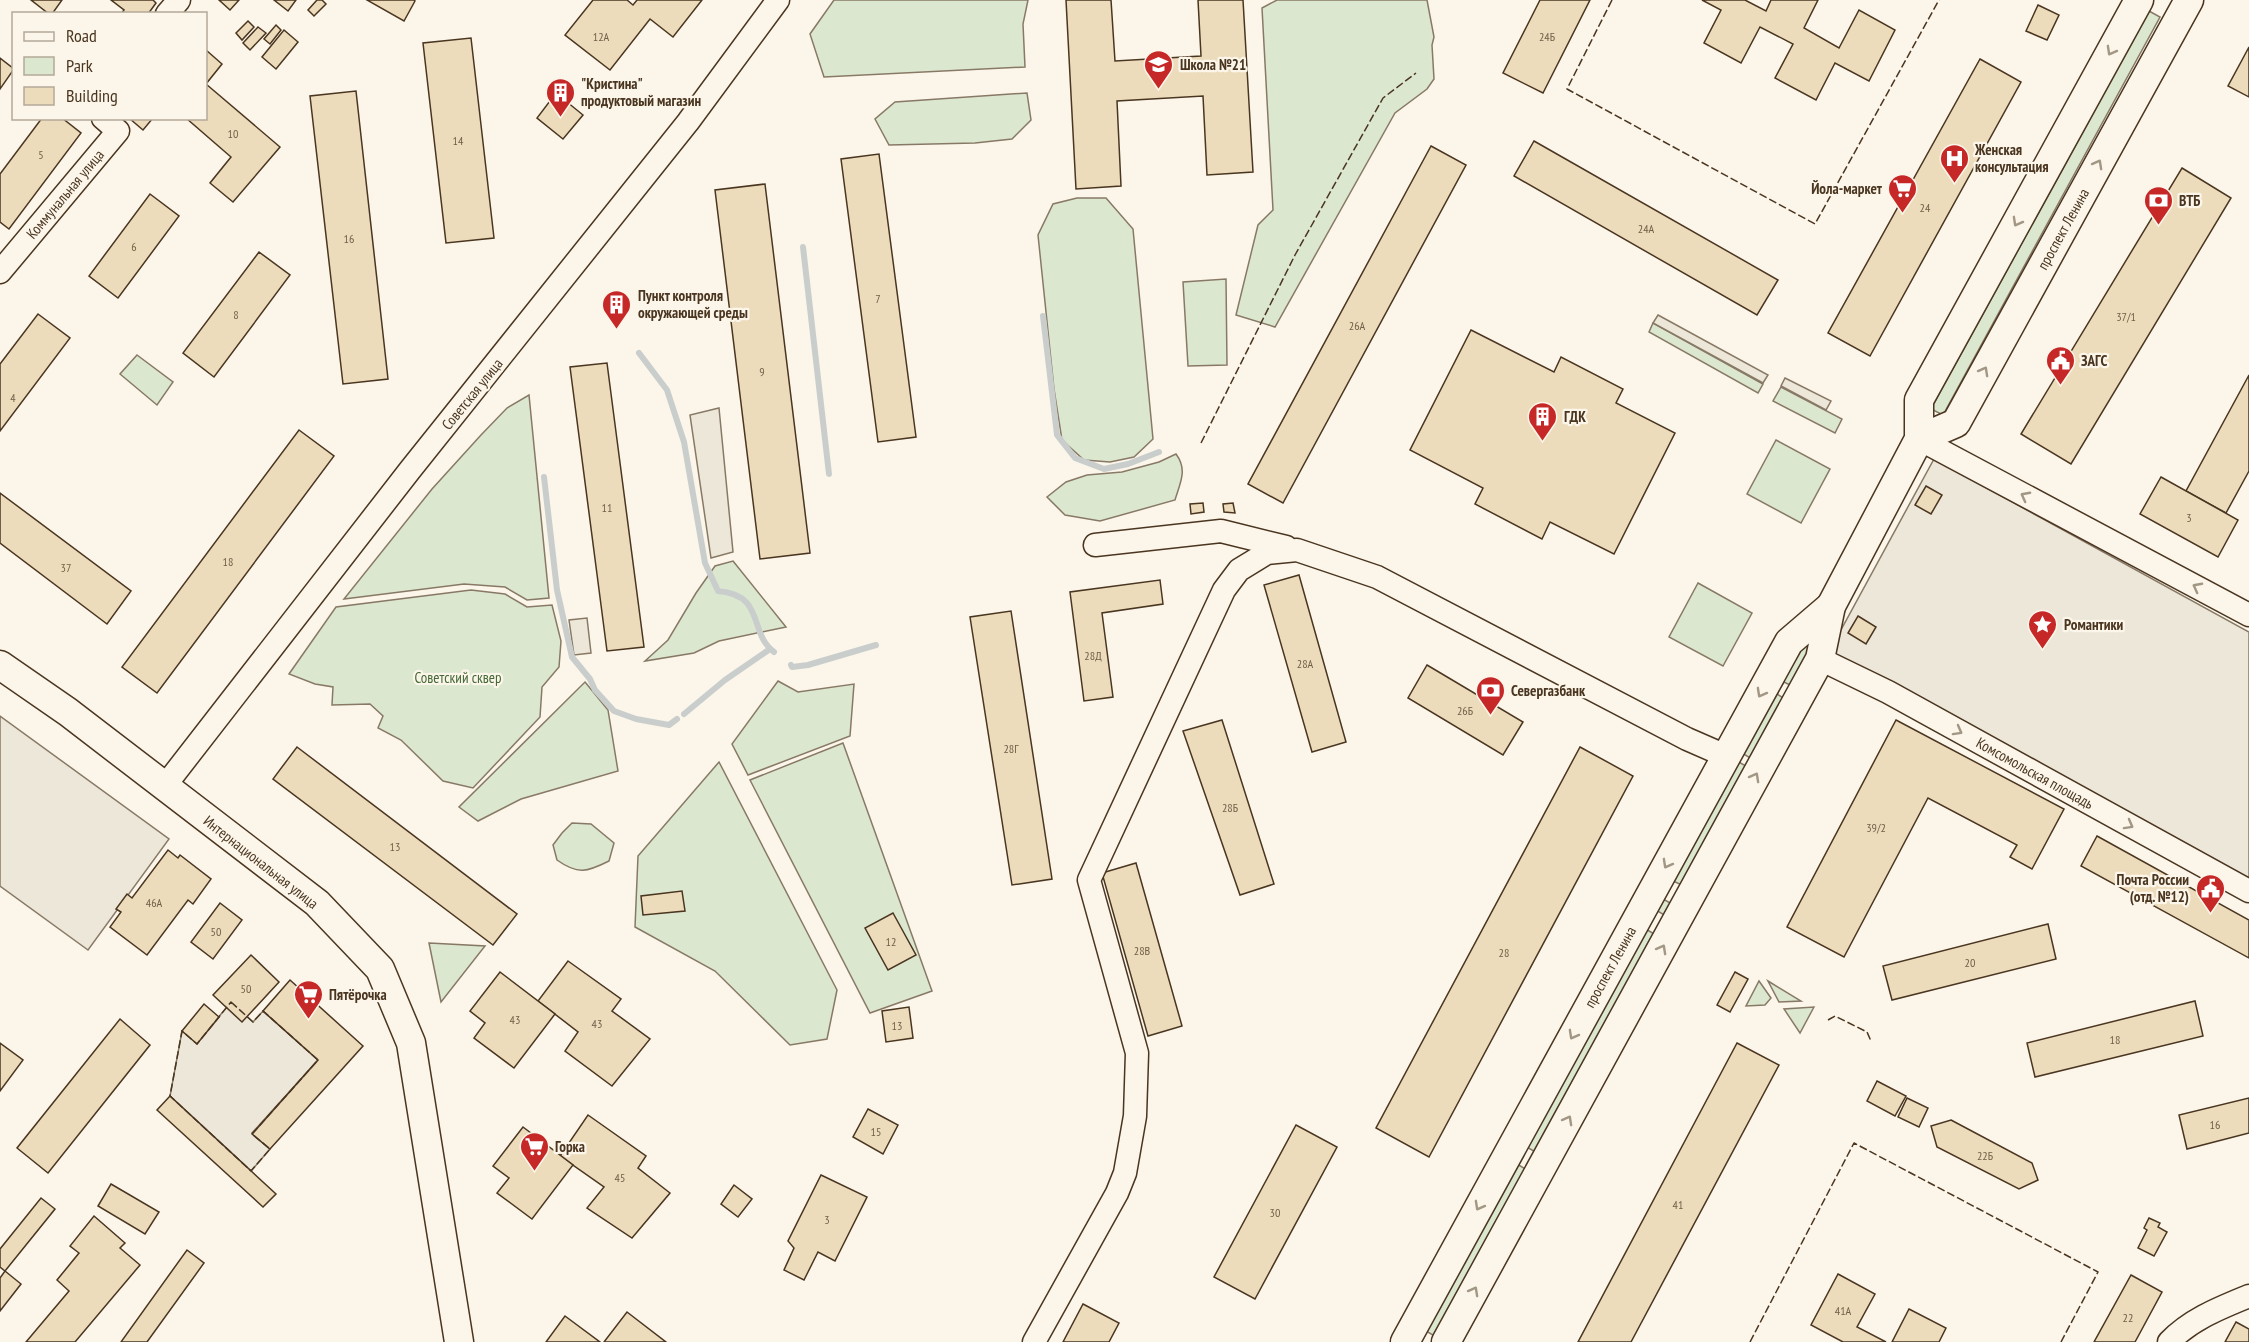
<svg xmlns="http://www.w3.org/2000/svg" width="2249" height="1342" font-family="'PT Sans Narrow',sans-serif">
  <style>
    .green { fill: #dce7d0; stroke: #887966; stroke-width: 1.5 }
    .parking { fill: #ede7d9; stroke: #887966; stroke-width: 1.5 }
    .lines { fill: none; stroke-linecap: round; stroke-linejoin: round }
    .stream { stroke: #c9cecd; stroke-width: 6 }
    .building { fill: #ecdcbc; stroke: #4a3520; stroke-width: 1.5 }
    .minor-casing { stroke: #4a3520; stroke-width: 25 }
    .major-casing { stroke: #4a3520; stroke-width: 31 }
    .minor { stroke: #fbf6e9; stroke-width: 22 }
    .major { stroke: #fbf6e9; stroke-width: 28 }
    .fence { stroke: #4a3520; stroke-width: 1.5; stroke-dasharray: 8 3; stroke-linecap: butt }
    .oneway { stroke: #a29684 }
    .labels { text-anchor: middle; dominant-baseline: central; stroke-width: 4.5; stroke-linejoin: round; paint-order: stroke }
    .number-label { font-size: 12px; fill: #725f47 }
    .poi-label { font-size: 15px; font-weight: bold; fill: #4a3520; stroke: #fbf6e9; text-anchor: start }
    .street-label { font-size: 15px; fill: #4a3520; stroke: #fbf6e9 }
    .park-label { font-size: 15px; fill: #436837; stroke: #fbf6e9 }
  </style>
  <rect width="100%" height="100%" fill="#fbf6e9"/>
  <!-- green -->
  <g class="green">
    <polygon points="834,0 1028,0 1023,24 1025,67 824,77 810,34"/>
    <polygon points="1277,0 1427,0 1434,37 1432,45 1434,79 1427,89 1395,113 1275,327 1236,315 1258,225 1273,210 1262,8"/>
    <polygon points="2149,11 2160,17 1943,415 1931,409"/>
    <polygon points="1027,93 1031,120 1012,139 975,143 889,145 875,119 895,102"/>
    <polygon points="1077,198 1106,198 1133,229 1153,439 1134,457 1110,462 1084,460 1062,440 1054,389 1038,235 1053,204"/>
    <polygon points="1226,279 1227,365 1188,366 1183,282"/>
    <polygon points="1653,323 1763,384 1758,393 1649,332"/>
    <polygon points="137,355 173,382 157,405 120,374"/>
    <polygon points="1781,387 1842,419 1835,433 1773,401"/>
    <polygon points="529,395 549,598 527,600 505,587 464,584 344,599 432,489 481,435 507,408"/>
    <polygon points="1776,440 1830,469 1801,523 1747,494"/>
    <path d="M1176 454C1188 470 1180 483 1175 500L1100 521 1065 515 1047 497 1066 482 1087 475 1122 472 1159 462Z"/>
    <polygon points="733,561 786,627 719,641 694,653 645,661 668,640 696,593 715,566"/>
    <polygon points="1698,583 1752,613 1723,666 1669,637"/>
    <polygon points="471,590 505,594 527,607 552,605 561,641 559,667 542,687 540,717 473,788 443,781 401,740 378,728 383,716 370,704 332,705 333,687 315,684 289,674 336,607"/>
    <polygon points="1808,643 1811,652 1792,686 1784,682 1777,694 1785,699 1752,759 1740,752 1798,645"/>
    <polygon points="778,681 798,692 854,684 850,736 748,775 732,744"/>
    <polygon points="585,682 608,710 618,771 521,799 478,821 459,807"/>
    <polygon points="843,743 932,991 870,1013 750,780"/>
    <polygon points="1735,760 1746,766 1682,885 1673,881 1663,899 1672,904 1666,916 1654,909"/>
    <polygon points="719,762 837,990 827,1039 790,1045 715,971 635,927 638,856"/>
    <path d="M572 823 591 824 614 843 609 861C587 872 578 875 557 860L553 845 562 833Z"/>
    <polygon points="1644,928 1656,935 1537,1153 1525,1146"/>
    <polygon points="429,943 485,946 441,1002"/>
    <polygon points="1759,981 1771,998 1765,1005 1746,1006"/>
    <polygon points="1768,981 1801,1001 1779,1002"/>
    <polygon points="1814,1007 1800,1033 1784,1009"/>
    <polygon points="1517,1164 1527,1170 1436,1337 1426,1331"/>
  </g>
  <!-- parking -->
  <g class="parking">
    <polygon points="1658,315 1768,375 1763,383 1653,323"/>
    <polygon points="1785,378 1831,401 1826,410 1781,386"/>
    <polygon points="719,408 733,552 711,558 690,415"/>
    <polygon points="1934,459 2249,632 2249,882 1829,652"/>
    <polygon points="587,618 591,653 574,655 569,620"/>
    <polygon points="0,716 169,839 88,950 0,886"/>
    <polygon points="231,1002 253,1022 263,1011 318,1060 252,1133 270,1149 251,1171 170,1096 182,1031 197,1043"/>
  </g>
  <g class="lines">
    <!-- stream -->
    <g class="stream">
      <polyline points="803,247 829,474"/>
      <polyline points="1043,316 1057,435 1075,458 1104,469 1128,464 1159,452"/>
      <path d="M639 353 667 390 684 442 705 563 718 591C766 595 748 633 774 652"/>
      <polyline points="544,477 557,590 572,657 590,679 595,690 614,711 636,719 669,725 677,719"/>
      <polyline points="791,665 792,667 808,665 876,645"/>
      <polyline points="684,714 725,680 770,649"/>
    </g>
  </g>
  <!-- building -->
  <g class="building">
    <polygon points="31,0 62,0 52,14 49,14"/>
    <polygon points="111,0 153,0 156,3 148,14 121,14 124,10"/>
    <polygon points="219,0 239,0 230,10"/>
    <polygon points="274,0 296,0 288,11"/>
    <polygon points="317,0 322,0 326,4 314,16 308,10"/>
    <polygon points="367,0 414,0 415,1 404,21"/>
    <polygon points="593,0 627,0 633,5 637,0 702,0 673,37 650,19 610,70 565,35"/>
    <polygon points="1066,0 1111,0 1115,61 1201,56 1198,0 1243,0 1253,172 1207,175 1203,96 1117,101 1121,186 1076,189"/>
    <polygon points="1540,0 1590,0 1543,93 1503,73"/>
    <polygon points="1702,0 1745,0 1766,11 1771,0 1818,0 1804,28 1839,48 1859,10 1895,30 1869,81 1835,63 1816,100 1775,78 1793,44 1760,27 1741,63 1704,43 1721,10"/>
    <polygon points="2038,5 2059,15 2047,40 2026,31"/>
    <polygon points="248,21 254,27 242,40 236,33"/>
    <polygon points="276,25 281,30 270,44 264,39"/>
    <polygon points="258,27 266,33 250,50 243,43"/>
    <polygon points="284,30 298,42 276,69 262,57"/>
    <polygon points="471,38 494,238 446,243 423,43"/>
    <polygon points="2249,47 2249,97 2228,86"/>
    <polygon points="206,50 222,64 206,84 280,147 233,202 210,183 231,157 186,118 206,118"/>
    <polygon points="0,58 14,69 0,89"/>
    <polygon points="1980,59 2021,82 1870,356 1828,333"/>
    <polygon points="356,91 388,379 343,384 310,96"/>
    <polygon points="556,93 583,115 563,139 537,118"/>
    <polygon points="42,118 62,118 81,133 9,229 0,222 0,174"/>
    <polygon points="129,118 153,118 143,130"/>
    <polygon points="1534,141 1778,280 1757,315 1514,176"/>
    <polygon points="1431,146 1466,165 1283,503 1248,484"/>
    <polygon points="879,154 916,437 878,442 841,159"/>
    <polygon points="2182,168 2231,198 2071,464 2021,434"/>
    <polygon points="765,184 810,553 760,559 715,190"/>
    <polygon points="150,194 179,216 118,298 89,276"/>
    <polygon points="259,252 290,275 214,377 183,353"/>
    <polygon points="38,314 70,338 0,431 0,364"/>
    <polygon points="1471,330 1554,372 1561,357 1623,389 1616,403 1675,433 1614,554 1550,522 1542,539 1475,504 1483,488 1410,450"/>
    <polygon points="607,363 644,647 607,651 570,367"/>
    <polygon points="2249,375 2249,471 2226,513 2186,491"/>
    <polygon points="299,430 334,456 157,693 122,667"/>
    <polygon points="2161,477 2238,520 2218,557 2140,514"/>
    <polygon points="1926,486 1942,495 1931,514 1915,505"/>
    <polygon points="0,493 131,591 107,624 0,543"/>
    <polygon points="1203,503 1204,512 1191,514 1190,504"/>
    <polygon points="1233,503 1235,513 1224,512 1223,504"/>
    <polygon points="1299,575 1346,742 1312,752 1264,585"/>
    <polygon points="1160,580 1163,604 1102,613 1113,697 1084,701 1070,592"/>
    <polygon points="1011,611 1052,879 1012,885 970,617"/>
    <polygon points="1858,616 1876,627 1866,644 1848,633"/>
    <polygon points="1427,665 1523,722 1503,755 1408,698"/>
    <polygon points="1222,720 1274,884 1240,895 1183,731"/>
    <polygon points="1896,720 2064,809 2032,869 2010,857 2017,845 1928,798 1844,957 1787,927"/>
    <polygon points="297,747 517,914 493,945 273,779"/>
    <polygon points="1580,747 1633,776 1429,1157 1376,1128"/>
    <polygon points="2097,836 2249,920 2249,958 2081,866"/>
    <polygon points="168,850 178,858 180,855 211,879 193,904 188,900 147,955 110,927 121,912 116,909 127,894 132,898"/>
    <polygon points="1136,863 1182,1026 1148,1036 1102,873"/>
    <polygon points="682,891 685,911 643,915 641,896"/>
    <polygon points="220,903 242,920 213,959 191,942"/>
    <polygon points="893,913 916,955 888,970 865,928"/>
    <polygon points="2048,924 2056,959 1892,1000 1883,966"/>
    <polygon points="251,955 279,982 242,1022 213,995"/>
    <polygon points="568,961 621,999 612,1011 650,1039 612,1086 565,1051 578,1032 538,1001"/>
    <polygon points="500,972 555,1014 514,1068 474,1038 485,1023 470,1011"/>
    <polygon points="1735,972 1748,979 1730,1012 1717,1005"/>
    <polygon points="290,980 363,1046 270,1149 252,1134 318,1060 263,1011"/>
    <polygon points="2195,1001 2203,1036 2035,1077 2027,1043"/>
    <polygon points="204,1004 219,1017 197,1044 182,1031"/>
    <polygon points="909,1007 913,1038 886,1042 882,1011"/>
    <polygon points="120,1019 150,1045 48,1173 17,1148"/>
    <polygon points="0,1043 23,1060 0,1091"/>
    <polygon points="1737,1043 1779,1065 1631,1342 1578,1342"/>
    <polygon points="1877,1081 1906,1096 1895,1116 1867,1101"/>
    <polygon points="170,1096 276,1194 263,1207 157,1110"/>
    <polygon points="1907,1098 1928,1108 1919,1127 1898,1117"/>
    <polygon points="2249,1098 2249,1133 2187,1149 2179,1115"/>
    <polygon points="868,1109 898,1125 883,1154 853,1137"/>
    <polygon points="588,1115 646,1156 638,1168 670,1193 632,1238 587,1208 604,1187 560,1156"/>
    <polygon points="1951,1120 2032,1163 2038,1180 2019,1189 1937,1147 1931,1126"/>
    <polygon points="1296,1125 1337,1147 1255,1299 1214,1277"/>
    <polygon points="523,1127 573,1165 532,1219 497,1193 509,1178 493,1166"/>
    <polygon points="821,1175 867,1197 835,1261 818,1252 804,1280 784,1270 794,1248 788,1241"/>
    <polygon points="111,1184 159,1212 145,1234 98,1206"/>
    <polygon points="734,1185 752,1199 738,1217 721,1204"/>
    <polygon points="41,1198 55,1209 5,1271 0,1267 0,1249"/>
    <polygon points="94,1216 125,1243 120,1248 140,1265 75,1342 26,1342 69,1291 57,1280 79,1253 70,1246"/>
    <polygon points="2149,1218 2160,1223 2158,1227 2167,1232 2154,1256 2138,1248 2147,1230 2144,1228"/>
    <polygon points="187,1250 204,1263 147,1342 121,1342"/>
    <polygon points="5,1271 21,1284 0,1311 0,1278"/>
    <polygon points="1838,1274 1875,1294 1857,1327 1886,1342 1843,1342 1811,1325"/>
    <polygon points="2131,1275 2162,1292 2135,1342 2094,1342"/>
    <polygon points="1083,1304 1119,1323 1109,1342 1063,1342"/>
    <polygon points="1909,1309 1946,1328 1939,1342 1892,1342"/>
    <polygon points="627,1312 666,1342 604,1342"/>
    <polygon points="565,1316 600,1342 546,1342"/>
    <polygon points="2236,1322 2249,1329 2249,1342 2225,1342"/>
  </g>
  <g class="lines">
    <defs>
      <g id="minor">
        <polyline points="167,14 179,0"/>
        <polyline points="0,272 118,131 103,118"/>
        <polyline points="1919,439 2249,615"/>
        <polyline points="1095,545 1221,531 1286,547"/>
        <polyline points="1820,659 1888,692 2249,891"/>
        <polyline points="164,787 410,470 688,122 778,0"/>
        <polyline points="1034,1342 1117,1193 1125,1173 1135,1116 1137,1053 1089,880 1224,590 1239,570 1267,553 1297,550 1377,577 1687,739 1726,756"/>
        <path d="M2169 1342C2191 1319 2220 1308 2249 1296"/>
      </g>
      <g id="major">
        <polyline points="1919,439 1956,423 2189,0"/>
        <polyline points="0,665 68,712 317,903 380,969 411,1043 459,1342"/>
        <polyline points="1405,1342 1789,642 1831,606"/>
        <polyline points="1446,1342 1820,659 1831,606 1919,439 1919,400 2139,0"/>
      </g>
    </defs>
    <!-- minor casing -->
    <use href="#minor" class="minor-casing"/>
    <!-- major casing -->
    <use href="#major" class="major-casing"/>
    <!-- minor -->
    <use href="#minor" class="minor"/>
    <!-- major -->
    <use href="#major" class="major"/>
    <!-- fence -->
    <g class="fence">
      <polyline points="1612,0 1567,89 1815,224 1939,0"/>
      <polyline points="1201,443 1295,255 1383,98 1416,73"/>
      <polygon points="231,1002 253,1022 263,1011 318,1060 252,1134 270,1149 251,1171 170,1096 182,1031 197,1044"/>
      <polyline points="1828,1020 1835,1016 1867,1032 1871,1041"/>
      <polyline points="1750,1342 1854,1143 2098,1272 2061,1342"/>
    </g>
  </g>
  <!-- one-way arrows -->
  <defs><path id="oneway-chevron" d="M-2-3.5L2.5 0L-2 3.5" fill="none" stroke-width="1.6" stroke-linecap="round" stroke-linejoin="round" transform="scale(1.5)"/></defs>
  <g class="oneway">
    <use href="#oneway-chevron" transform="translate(2111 51) rotate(119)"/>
    <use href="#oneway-chevron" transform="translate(2098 164) rotate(-61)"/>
    <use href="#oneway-chevron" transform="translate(2017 222) rotate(119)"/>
    <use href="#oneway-chevron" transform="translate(1984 371) rotate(-61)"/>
    <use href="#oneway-chevron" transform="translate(2025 496) rotate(-152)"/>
    <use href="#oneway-chevron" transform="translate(2197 587) rotate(-152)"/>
    <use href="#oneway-chevron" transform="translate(1761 693) rotate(119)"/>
    <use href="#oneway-chevron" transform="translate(1958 731) rotate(29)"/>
    <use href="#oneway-chevron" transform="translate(1755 777) rotate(-61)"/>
    <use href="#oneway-chevron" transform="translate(2129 825) rotate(29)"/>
    <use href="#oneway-chevron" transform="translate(1667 864) rotate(119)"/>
    <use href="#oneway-chevron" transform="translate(1662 949) rotate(-61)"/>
    <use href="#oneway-chevron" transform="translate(1573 1035) rotate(119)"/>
    <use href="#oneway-chevron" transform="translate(1568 1120) rotate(-61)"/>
    <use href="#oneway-chevron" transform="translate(1479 1206) rotate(119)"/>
    <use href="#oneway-chevron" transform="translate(1474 1291) rotate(-61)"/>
  </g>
  <!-- icons -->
  <defs>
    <symbol id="school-pin" viewBox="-11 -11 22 30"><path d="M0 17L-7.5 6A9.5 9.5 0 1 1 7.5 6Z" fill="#c62828" stroke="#fbf6e9"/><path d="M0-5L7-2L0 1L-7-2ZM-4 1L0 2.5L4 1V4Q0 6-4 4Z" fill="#fff"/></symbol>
    <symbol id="building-pin" viewBox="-11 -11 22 30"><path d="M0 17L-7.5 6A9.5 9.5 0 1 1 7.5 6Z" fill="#c62828" stroke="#fbf6e9"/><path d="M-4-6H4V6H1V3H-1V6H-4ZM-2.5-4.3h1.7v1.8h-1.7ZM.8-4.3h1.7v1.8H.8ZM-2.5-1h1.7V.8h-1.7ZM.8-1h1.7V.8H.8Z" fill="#fff"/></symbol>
    <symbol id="hospital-pin" viewBox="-11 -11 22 30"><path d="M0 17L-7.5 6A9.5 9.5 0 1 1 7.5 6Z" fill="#c62828" stroke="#fbf6e9"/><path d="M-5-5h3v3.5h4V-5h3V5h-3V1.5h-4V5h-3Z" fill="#fff"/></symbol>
    <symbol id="supermarket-pin" viewBox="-11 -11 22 30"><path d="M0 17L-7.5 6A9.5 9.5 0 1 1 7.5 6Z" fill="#c62828" stroke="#fbf6e9"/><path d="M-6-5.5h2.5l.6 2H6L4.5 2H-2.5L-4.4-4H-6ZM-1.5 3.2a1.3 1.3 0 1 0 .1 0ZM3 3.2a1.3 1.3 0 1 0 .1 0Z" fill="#fff"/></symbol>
    <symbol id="bank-pin" viewBox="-11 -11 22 30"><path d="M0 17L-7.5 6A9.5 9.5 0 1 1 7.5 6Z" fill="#c62828" stroke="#fbf6e9"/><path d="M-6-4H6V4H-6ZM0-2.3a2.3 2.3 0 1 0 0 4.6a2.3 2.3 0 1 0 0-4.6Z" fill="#fff"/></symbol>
    <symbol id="civic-pin" viewBox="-11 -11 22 30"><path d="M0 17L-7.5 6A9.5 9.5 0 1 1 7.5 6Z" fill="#c62828" stroke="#fbf6e9"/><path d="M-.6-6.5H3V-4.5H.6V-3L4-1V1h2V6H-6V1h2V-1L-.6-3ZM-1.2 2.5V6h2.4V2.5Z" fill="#fff"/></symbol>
    <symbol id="sight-pin" viewBox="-11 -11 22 30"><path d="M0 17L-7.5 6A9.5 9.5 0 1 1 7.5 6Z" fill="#c62828" stroke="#fbf6e9"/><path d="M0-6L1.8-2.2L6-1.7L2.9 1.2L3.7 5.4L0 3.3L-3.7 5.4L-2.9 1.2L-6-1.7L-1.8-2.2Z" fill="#fff"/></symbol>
  </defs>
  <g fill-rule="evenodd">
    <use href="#school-pin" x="1142" y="48" width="33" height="45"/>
    <use href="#building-pin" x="544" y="76" width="33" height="45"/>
    <use href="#hospital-pin" x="1938" y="142" width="33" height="45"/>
    <use href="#supermarket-pin" x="1886" y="172" width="33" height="45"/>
    <use href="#bank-pin" x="2142" y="184" width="33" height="45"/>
    <use href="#building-pin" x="600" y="288" width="33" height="45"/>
    <use href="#civic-pin" x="2044" y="344" width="33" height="45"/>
    <use href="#building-pin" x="1526" y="400" width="33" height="45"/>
    <use href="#sight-pin" x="2026" y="608" width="33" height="45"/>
    <use href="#bank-pin" x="1474" y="674" width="33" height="45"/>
    <use href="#civic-pin" x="2194" y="872" width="33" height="45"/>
    <use href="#supermarket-pin" x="292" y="978" width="33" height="45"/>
    <use href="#supermarket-pin" x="518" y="1130" width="33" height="45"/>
  </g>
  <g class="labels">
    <!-- number labels -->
    <g class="number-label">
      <text x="601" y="36">12А</text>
      <text x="1547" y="36">24Б</text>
      <text x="233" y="133">10</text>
      <text x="458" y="140">14</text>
      <text x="41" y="154">5</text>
      <text x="1925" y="207">24</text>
      <text x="1646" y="228">24А</text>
      <text x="349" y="238">16</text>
      <text x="134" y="246">6</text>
      <text x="878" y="298">7</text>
      <text x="236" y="314">8</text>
      <text x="2126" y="316">37/1</text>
      <text x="1357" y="325">26А</text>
      <text x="762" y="371">9</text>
      <text x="13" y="397">4</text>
      <text x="607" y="507">11</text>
      <text x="2189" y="517">3</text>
      <text x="228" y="561">18</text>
      <text x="66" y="567">37</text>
      <text x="1093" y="655">28Д</text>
      <text x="1305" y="663">28А</text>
      <text x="1465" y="710">26Б</text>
      <text x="1011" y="748">28Г</text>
      <text x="1230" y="807">28Б</text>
      <text x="1876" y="827">39/2</text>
      <text x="395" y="846">13</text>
      <text x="154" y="902">46А</text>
      <text x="216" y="931">50</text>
      <text x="891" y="941">12</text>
      <text x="1142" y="950">28В</text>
      <text x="1504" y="952">28</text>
      <text x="1970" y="962">20</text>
      <text x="246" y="988">50</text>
      <text x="515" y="1019">43</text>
      <text x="597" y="1023">43</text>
      <text x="897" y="1025">13</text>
      <text x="2115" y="1039">18</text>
      <text x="2215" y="1124">16</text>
      <text x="876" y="1131">15</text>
      <text x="1985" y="1155">22Б</text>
      <text x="620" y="1177">45</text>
      <text x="1678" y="1204">41</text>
      <text x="1275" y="1212">30</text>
      <text x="827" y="1219">3</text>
      <text x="1843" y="1310">41А</text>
      <text x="2128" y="1317">22</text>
    </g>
    <!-- poi labels -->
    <g class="poi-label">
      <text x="1180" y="64">Школа №21</text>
      <text x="581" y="83">"Кристина"<tspan x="581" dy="17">продуктовый магазин</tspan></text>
      <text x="1975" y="149">Женская<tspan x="1975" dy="17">консультация</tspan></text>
      <text x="1882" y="188" text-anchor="end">Йола-маркет</text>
      <text x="2179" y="200">ВТБ</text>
      <text x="638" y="295">Пункт контроля<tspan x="638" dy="17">окружающей среды</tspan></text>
      <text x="2081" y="360">ЗАГС</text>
      <text x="1564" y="416">ГДК</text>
      <text x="2064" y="624">Романтики</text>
      <text x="1511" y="690">Севергазбанк</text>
      <text x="2189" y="879" text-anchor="end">Почта России<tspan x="2189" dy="17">(отд. №12)</tspan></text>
      <text x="329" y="994">Пятёрочка</text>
      <text x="555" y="1146">Горка</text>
    </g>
    <!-- street labels -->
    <g class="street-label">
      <text transform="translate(65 194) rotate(-50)">Коммунальная улица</text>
      <text transform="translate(2063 229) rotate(-61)">проспект Ленина</text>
      <text transform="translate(472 394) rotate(-51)">Советская улица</text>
      <text transform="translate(2035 773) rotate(29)">Комсомольская площадь</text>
      <text transform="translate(261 862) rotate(38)">Интернациональная улица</text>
      <text transform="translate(1610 967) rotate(-61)">проспект Ленина</text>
    </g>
    <!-- park labels -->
    <g class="park-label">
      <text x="458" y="677">Советский сквер</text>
    </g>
  </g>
  <!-- legend -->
  <rect x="12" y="12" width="195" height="108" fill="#fbf6e9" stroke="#b4a999" stroke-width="1.5"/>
  <rect x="24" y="32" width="30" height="9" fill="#fbf6e9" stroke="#b4a999" stroke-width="1.5"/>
  <text x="66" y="42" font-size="18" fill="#4a3520">Road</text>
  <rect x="24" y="57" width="30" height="18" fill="#dce7d0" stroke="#b4a999" stroke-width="1.5"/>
  <text x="66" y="72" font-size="18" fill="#4a3520">Park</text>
  <rect x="24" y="87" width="30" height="18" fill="#ecdcbc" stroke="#b4a999" stroke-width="1.5"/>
  <text x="66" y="102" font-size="18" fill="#4a3520">Building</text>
</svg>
